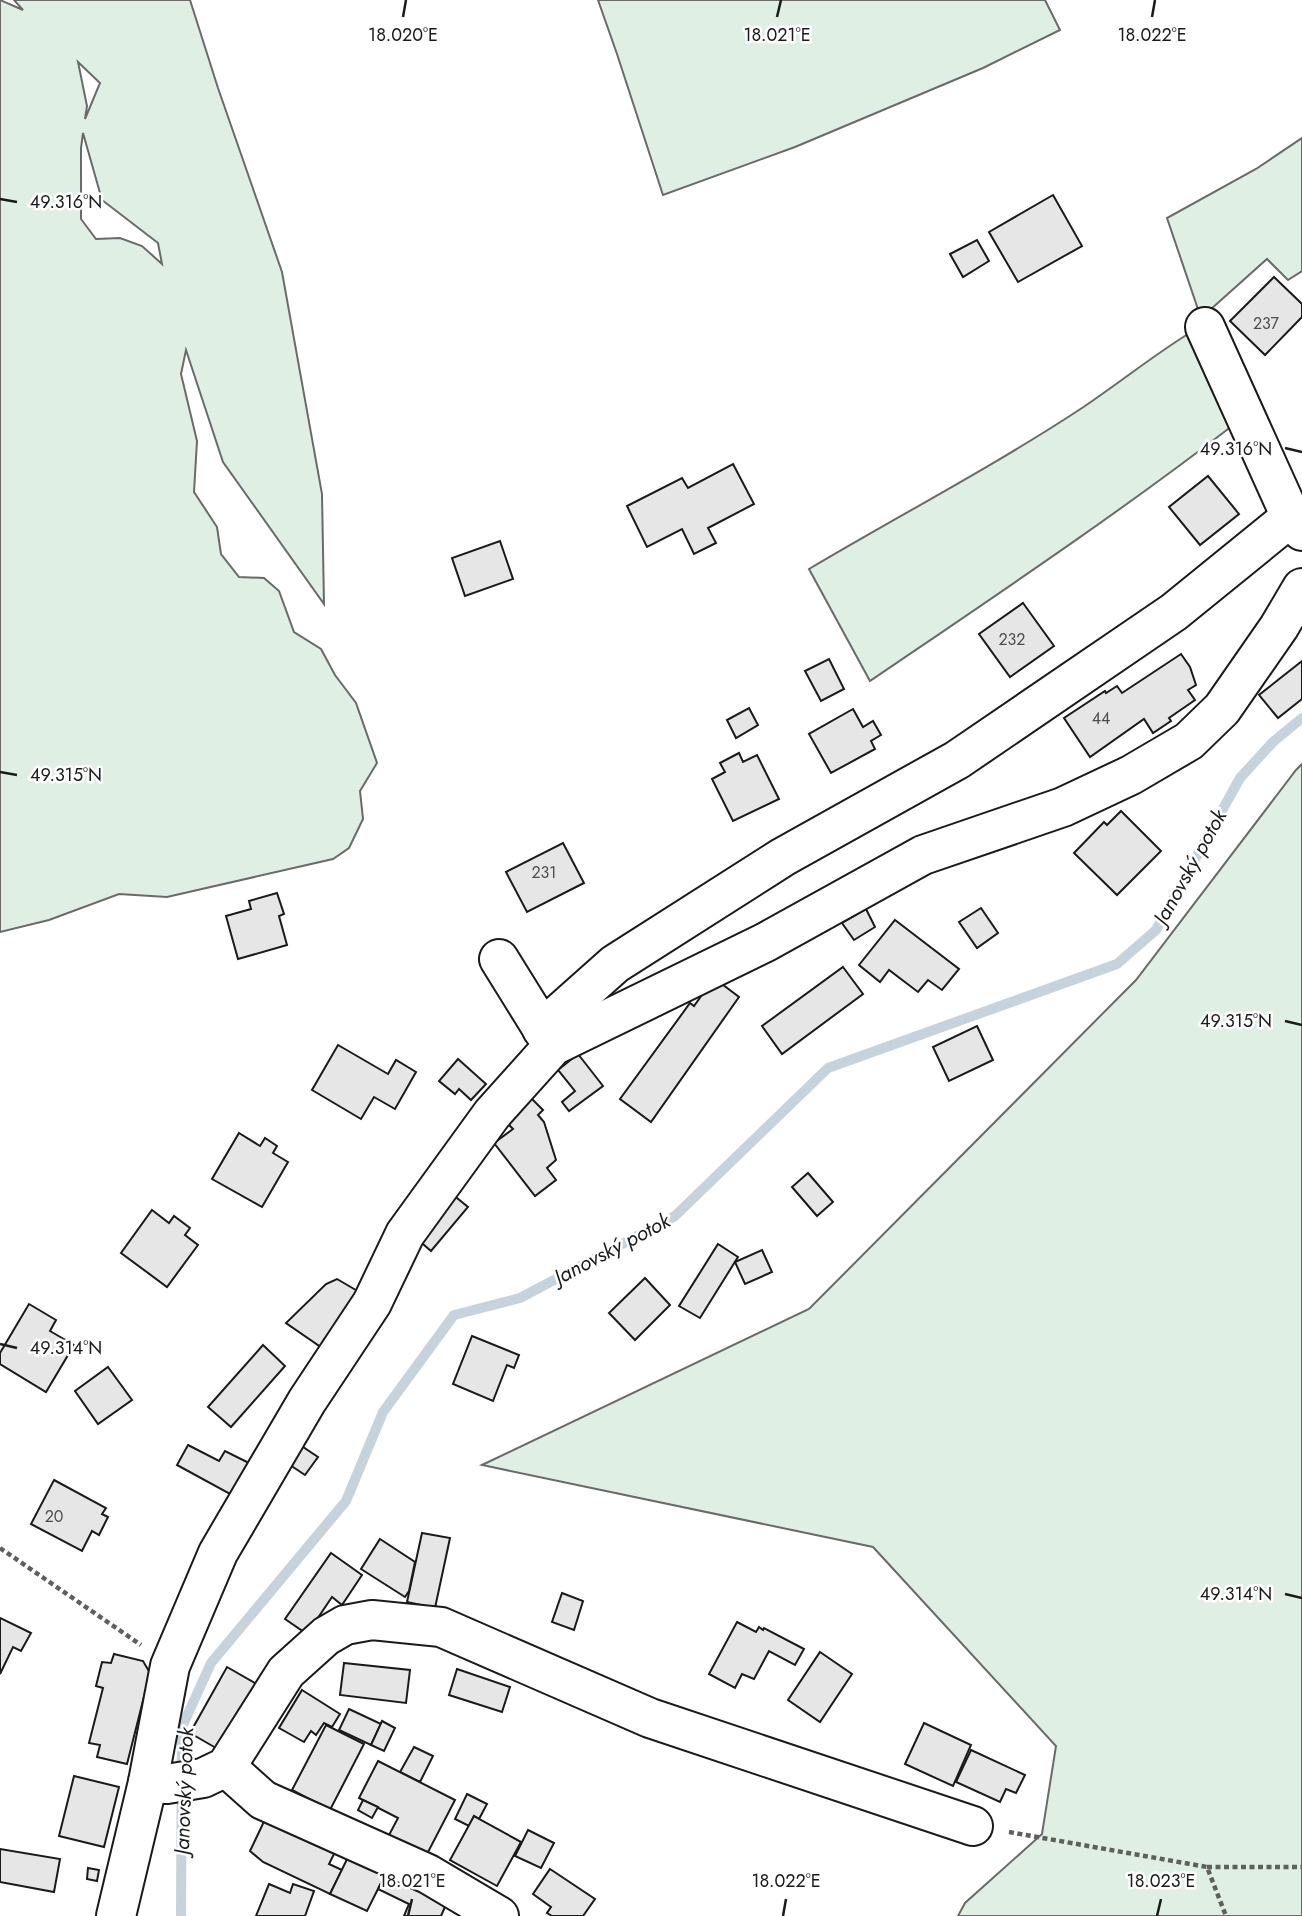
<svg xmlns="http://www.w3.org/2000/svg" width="1302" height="1916" font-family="Jost,sans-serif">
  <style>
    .green { fill: #e0efe3; stroke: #6a6a6a; stroke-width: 2; fill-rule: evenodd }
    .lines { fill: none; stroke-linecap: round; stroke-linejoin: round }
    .stream { stroke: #c6d2dc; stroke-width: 10 }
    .building { fill: #e6e6e6; stroke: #1a1a1a; stroke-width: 2 }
    .minor-casing { stroke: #1a1a1a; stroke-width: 42 }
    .path { stroke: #5f5f5f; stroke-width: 4.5; stroke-dasharray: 5 3.5; stroke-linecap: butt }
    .minor { stroke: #fff; stroke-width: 38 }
    .ticks { fill: none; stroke: #1a1a1a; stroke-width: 2.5 }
    .labels { text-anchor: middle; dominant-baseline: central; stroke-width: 5; stroke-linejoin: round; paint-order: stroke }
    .number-label { font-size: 16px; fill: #4d4d4d }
    .water-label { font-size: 21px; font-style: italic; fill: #1a1a1a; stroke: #fff }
    .ticks-label { font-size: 18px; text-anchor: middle; fill: #1a1a1a; stroke: #fff; stroke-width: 5; stroke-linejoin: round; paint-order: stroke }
  </style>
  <rect width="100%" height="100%" fill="#fff"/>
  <!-- green -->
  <g class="green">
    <path d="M0 0 23 10 14 0H190L218 88 282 272 322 494 324 604 223 462 186 350 181 374 197 441 194 492 217 527 221 554 239 577 264 578 279 591 294 632 321 649 335 675 356 703 377 763 360 791 363 819 349 848 333 859 167 897 119 894 49 920 0 932ZM78 62 100 83 85 119 87 106ZM83 133 102 200 158 243 162 264 142 246 120 238 96 239 81 219V148Z"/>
    <polygon points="598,0 1045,0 1060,30 983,68 795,147 663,195 617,54"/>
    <polygon points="1302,138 1302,271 1288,280 1267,259 1201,318 1167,218 1256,169"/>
    <path d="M1188 334 1232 426C1115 516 992 598 870 681L809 569C900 515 994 466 1082 408 1118 384 1151 357 1188 334Z"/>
    <polygon points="1302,764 1302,1916 958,1916 965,1903 1042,1834 1056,1746 873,1547 482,1465 809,1309 1136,980 1296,770"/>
  </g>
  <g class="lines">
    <!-- stream -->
    <polyline class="stream" points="181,1916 182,1727 211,1663 346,1501 383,1412 454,1315 520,1298 675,1216 828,1068 1117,964 1156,930 1240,778 1273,742 1302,718"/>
  </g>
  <!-- building -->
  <g class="building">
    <polygon points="1053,195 1082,246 1018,282 989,232"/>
    <polygon points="977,240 989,261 963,277 950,254"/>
    <polygon points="1274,277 1302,304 1302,317 1265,355 1230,321"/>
    <polygon points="733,464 754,504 708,528 716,543 694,554 682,529 647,547 627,506 682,478 688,488"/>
    <polygon points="1208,476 1239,514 1200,545 1169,507"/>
    <polygon points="500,541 513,579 465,596 452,558"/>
    <polygon points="1023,603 1054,646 1010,677 979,634"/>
    <polygon points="1181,654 1190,667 1196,685 1188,690 1195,700 1169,718 1171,721 1153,733 1144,719 1090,757 1064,718 1105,691 1106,693 1117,686 1122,693"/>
    <polygon points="829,659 844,689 821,701 805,671"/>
    <polygon points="1302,661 1302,699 1278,718 1259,695"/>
    <polygon points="749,708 758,725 736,738 727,720"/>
    <polygon points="853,709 863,727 873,721 881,735 871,741 875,749 831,773 809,734"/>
    <polygon points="739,753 743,762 757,755 779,799 733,821 712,779 725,772 720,763"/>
    <polygon points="1121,811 1161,851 1117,895 1074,853 1104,822 1107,825"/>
    <polygon points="563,843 584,883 527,912 506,872"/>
    <polygon points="277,893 284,914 279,916 287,945 238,959 226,916 251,909 249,901"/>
    <polygon points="981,908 998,933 977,948 959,922"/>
    <polygon points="866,909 875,927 854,940 842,923"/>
    <polygon points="895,920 959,969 942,990 928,980 918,992 889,970 880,982 859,965"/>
    <polygon points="843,967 863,994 782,1054 762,1026"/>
    <polygon points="714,978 739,997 651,1122 620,1099 690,1003 694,1006"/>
    <polygon points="977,1026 993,1060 949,1081 933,1047"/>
    <polygon points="338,1045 388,1074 396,1060 416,1072 395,1109 374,1097 361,1119 312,1090"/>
    <polygon points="578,1054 603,1086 569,1111 562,1102 575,1091 558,1070"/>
    <polygon points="458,1059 486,1084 471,1100 459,1089 455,1094 439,1081"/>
    <polygon points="528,1095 543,1110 538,1115 544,1122 556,1160 547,1168 556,1180 535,1196 494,1143 513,1129 503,1119"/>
    <polygon points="239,1133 260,1146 265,1138 277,1146 273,1153 288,1162 262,1207 212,1179"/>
    <polygon points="808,1173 833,1202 817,1216 792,1187"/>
    <polygon points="452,1194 468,1207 431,1251 416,1238"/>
    <polygon points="152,1210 169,1223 174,1216 190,1228 185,1235 198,1245 167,1287 121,1253"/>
    <polygon points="718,1244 738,1257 700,1318 679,1306"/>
    <polygon points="762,1250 772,1272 745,1284 735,1262"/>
    <polygon points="645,1278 670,1305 635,1340 609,1313"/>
    <polygon points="337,1279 361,1293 328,1352 286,1323 326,1284"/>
    <polygon points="29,1304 56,1320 50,1331 74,1345 46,1392 0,1364 0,1353"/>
    <polygon points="472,1336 519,1355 514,1368 507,1365 493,1401 453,1384"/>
    <polygon points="263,1345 285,1366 231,1427 208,1407"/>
    <polygon points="108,1367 132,1400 98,1424 75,1391"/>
    <polygon points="188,1445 219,1461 225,1451 249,1463 230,1494 177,1465"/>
    <polygon points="300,1445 318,1457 305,1475 287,1463"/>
    <polygon points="54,1480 106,1508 102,1514 108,1517 99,1535 92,1531 82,1551 31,1524"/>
    <polygon points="422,1533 450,1538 435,1608 407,1602"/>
    <polygon points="380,1539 415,1562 409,1591 405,1597 361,1569"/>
    <polygon points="331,1553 362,1575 342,1605 332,1597 307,1634 285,1619"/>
    <polygon points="562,1593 583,1601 574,1630 552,1622"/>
    <polygon points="0,1618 31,1633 21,1651 13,1647 0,1674"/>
    <polygon points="737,1622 756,1632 759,1627 763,1630 764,1628 804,1649 795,1665 769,1651 754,1679 742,1674 735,1688 709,1674"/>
    <polygon points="820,1652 852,1674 820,1722 788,1700"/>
    <polygon points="114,1654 143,1661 150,1673 127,1764 97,1757 100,1745 89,1743 103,1688 96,1686 102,1662 111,1663"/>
    <polygon points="344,1663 410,1670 406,1703 340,1695"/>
    <polygon points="227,1667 260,1686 216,1748 190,1733"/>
    <polygon points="457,1669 510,1687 502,1712 449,1695"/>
    <polygon points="302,1690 340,1714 332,1727 324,1723 316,1735 311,1731 304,1742 279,1728"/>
    <polygon points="349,1709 381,1724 371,1745 339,1730"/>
    <polygon points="382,1721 395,1728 384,1751 371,1745"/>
    <polygon points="924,1723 971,1745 953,1786 905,1764"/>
    <polygon points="326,1725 364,1744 330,1810 292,1790"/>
    <polygon points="414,1747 433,1756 420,1782 400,1772"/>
    <polygon points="971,1750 1025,1775 1016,1793 1006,1789 1000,1802 956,1782"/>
    <polygon points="378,1761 455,1800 426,1856 388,1837 398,1818 359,1798"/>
    <polygon points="74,1776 119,1787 104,1847 59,1836"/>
    <polygon points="467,1794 487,1804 479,1819 474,1816 469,1826 455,1819"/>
    <polygon points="363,1800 378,1807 372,1818 358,1810"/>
    <polygon points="268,1813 338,1846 329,1864 342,1870 330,1894 263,1862 250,1851"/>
    <polygon points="474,1816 521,1842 497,1886 450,1860"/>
    <polygon points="528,1830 554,1843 541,1868 515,1856"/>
    <polygon points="0,1849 60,1859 54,1892 0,1882"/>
    <polygon points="351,1851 385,1875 367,1911 330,1894"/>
    <polygon points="88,1868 99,1870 97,1881 87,1879"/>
    <polygon points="550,1869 595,1899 583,1916 552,1916 547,1913 551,1907 533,1894"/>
    <polygon points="385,1875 413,1889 415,1885 448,1900 441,1916 404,1916 409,1904 378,1889"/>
    <polygon points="269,1884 290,1893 293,1884 314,1891 305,1916 256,1916"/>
  </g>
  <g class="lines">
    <defs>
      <g id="minor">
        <polyline points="1205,327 1291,517"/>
        <polyline points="499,959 553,1046"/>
        <polyline points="542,1029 615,964 783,857 957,760 1174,612 1291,517 1302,531"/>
        <polyline points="226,1767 263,1800 428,1874 499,1916"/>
        <polyline points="148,1782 167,1784 203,1778 226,1767 286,1672 326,1636 345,1625 372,1620 441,1627 650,1718 973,1826"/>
        <polyline points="116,1916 148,1782 170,1666 218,1553 307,1401 372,1303 405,1234 492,1114 553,1046 766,942 923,855 1063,807 1131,775 1189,741 1222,709 1279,627 1302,588"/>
      </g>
    </defs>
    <!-- minor casing -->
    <use href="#minor" class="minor-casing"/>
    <!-- path -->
    <g class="path">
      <polyline points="0,1548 141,1645"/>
      <polyline points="1009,1832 1207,1867 1226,1916"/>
      <polyline points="1207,1867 1302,1867"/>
    </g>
    <!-- minor -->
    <use href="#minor" class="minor"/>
  </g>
  <!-- ticks -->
  <path class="ticks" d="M403 17 406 0M777 17 781 0M1152 17 1155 0M0 199 17 202M1285 448 1302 452M0 772 17 775M1285 1021 1302 1025M0 1344 17 1348M1285 1594 1302 1598M408 1916 412 1899M783 1916 786 1899M1157 1916 1161 1899"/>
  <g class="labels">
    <!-- number labels -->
    <g class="number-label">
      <text x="1266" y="323">237</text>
      <text x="1012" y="639">232</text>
      <text x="1101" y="718">44</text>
      <text x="544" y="872">231</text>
      <text x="54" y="1516">20</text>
    </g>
    <!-- water labels -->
    <g class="water-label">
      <text transform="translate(1190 867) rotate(-61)">Janovský potok</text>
      <text transform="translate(612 1249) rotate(-28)">Janovský potok</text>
      <text transform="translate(184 1791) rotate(-88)">Janovský potok</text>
    </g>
  </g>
  <g class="ticks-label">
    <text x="403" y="41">18.020°E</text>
    <text x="777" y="41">18.021°E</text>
    <text x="1152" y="41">18.022°E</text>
    <text x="66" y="208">49.316°N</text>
    <text x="1236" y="455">49.316°N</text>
    <text x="66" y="781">49.315°N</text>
    <text x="1236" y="1027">49.315°N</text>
    <text x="66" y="1354">49.314°N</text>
    <text x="1236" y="1600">49.314°N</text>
    <text x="412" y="1887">18.021°E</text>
    <text x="786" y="1887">18.022°E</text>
    <text x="1161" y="1887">18.023°E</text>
  </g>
</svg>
